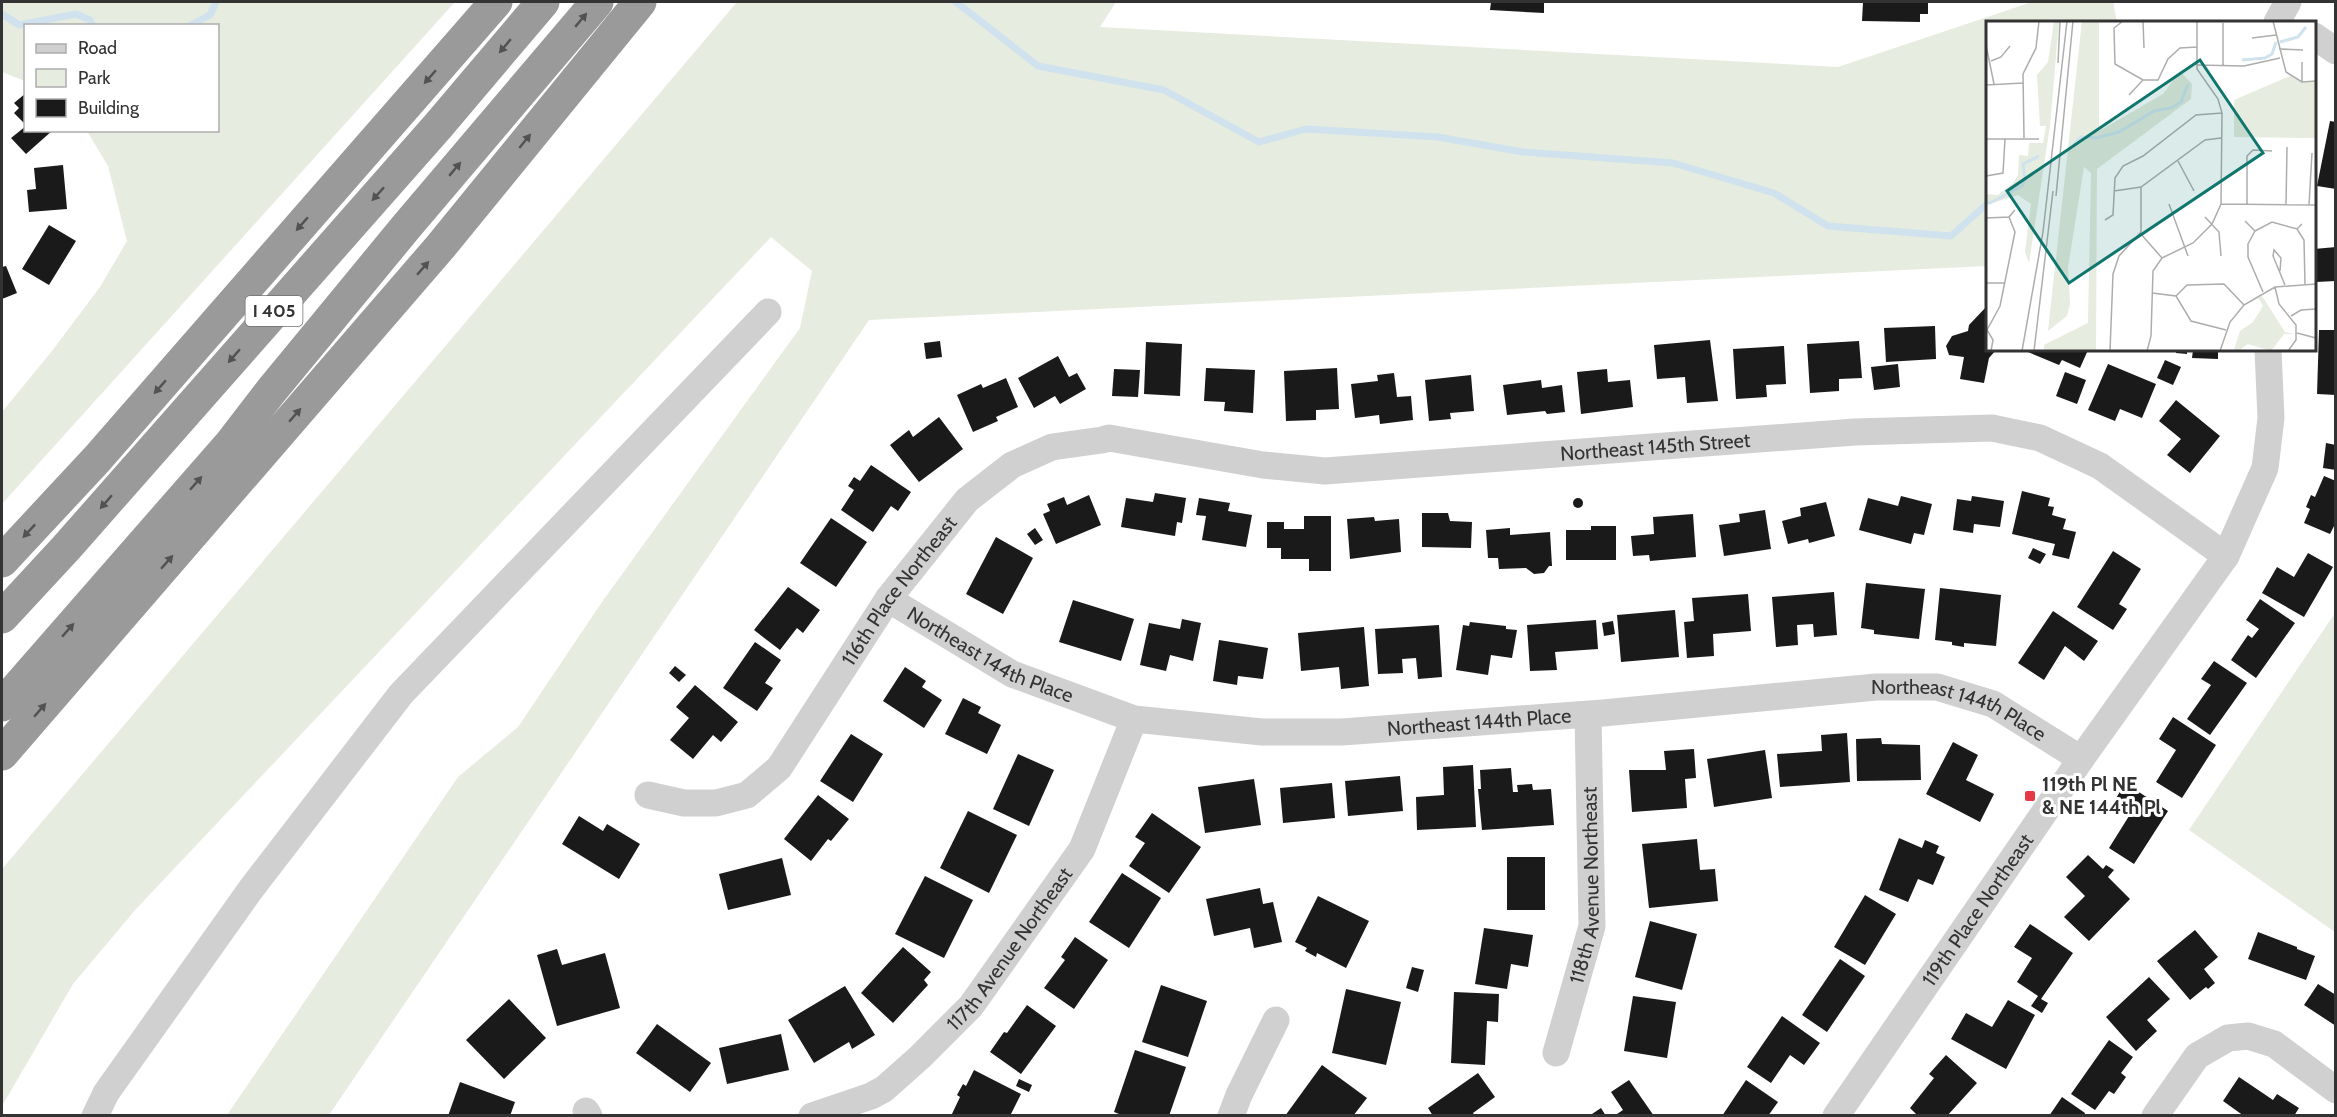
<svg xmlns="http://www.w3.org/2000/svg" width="2337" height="1117" font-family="Cabin,sans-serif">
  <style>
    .green { fill: #e6ecdf }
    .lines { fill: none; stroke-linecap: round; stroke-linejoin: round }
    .stream { stroke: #cfe2ee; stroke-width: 7 }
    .building { fill: #1a1a1a }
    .minor { stroke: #d0d0d0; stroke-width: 27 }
    .highway { stroke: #9a9a9a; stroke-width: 33 }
    .oneway { fill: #525252 }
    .poi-dot { fill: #e63946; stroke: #fff; stroke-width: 2 }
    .labels { text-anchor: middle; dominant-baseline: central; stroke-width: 6; stroke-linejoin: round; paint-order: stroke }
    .shield { fill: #fff; stroke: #707070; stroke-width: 1.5 }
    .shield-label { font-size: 18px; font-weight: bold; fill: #333 }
    .street-label { font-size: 20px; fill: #333; stroke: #fff }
    .poi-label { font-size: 20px; font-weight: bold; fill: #333; stroke: #fff; text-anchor: start }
    .inset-river { fill: none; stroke: #cfe2ee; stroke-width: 3 }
    .inset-road { fill: none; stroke: #adadad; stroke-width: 1.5 }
    .view { fill: #0f766e; fill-opacity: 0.15; stroke: #0f766e; stroke-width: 3 }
    .inset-edge { fill: none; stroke: #333; stroke-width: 3 }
  </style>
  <rect width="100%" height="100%" fill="#fff"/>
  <!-- green -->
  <g class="green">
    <polygon points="2,2 455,2 2,504 2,412 52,351 100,287 127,241 108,166 87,131 218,130 218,26 26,26 25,81 2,72"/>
    <polygon points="737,2 1116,2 1100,27 1838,67 2032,2 2113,2 2117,22 1988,22 1987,266 869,320 329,1115 227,1115 458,777 518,727 602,602 800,328 812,271 771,237 136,909 73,984 2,1106 2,869"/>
    <polygon points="2335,613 2335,932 2189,830"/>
  </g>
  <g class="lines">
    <!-- stream -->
    <g class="stream">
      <polyline points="956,2 1038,66 1164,90 1259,142 1306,129 1438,137 1523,152 1673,163 1774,193 1828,226 1951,236 1988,203"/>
      <polyline points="2,14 19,25 76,14 90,20 93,26"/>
      <polyline points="189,26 210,15 216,2"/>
    </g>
  </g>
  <!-- building -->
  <g class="building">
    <polygon points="1491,2 1544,2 1544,13 1490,10"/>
    <polygon points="1863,2 1928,2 1928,14 1920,14 1920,22 1862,21"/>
    <polygon points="26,93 26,125 14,113 19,108 14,103"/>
    <polygon points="2330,121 2336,122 2336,189 2317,186"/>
    <polygon points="26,126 26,130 53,130 26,154 11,138"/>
    <polygon points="63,165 67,209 29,212 27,190 36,189 34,168"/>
    <polygon points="49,225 76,241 49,285 22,269"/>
    <polygon points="2336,247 2336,281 2316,282 2314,249"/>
    <polygon points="6,266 17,293 2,299 2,267"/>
    <polygon points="1988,305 1988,350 1996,350 1989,358 1984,383 1960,379 1964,357 1949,355 1946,346 1952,336 1968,331 1969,325"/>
    <polygon points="1935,326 1936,359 1886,362 1884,328"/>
    <polygon points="2319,330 2336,330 2336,395 2317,394"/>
    <polygon points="1710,340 1718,401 1687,403 1685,377 1657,379 1654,345"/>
    <polygon points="940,341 942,357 926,359 924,343"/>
    <polygon points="1859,341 1862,378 1839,379 1839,391 1810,393 1807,344"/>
    <polygon points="1146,342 1182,344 1180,396 1144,394"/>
    <polygon points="1784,346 1786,384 1766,385 1767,397 1736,399 1733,349"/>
    <polygon points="2029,350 2088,350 2080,368 2062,360 2059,365 2028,352"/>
    <polygon points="2176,350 2187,350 2187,354 2176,353"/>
    <polygon points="2193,350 2218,350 2218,359 2192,358"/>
    <polygon points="1058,356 1069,377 1077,373 1086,389 1060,404 1055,396 1034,408 1018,378"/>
    <polygon points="2165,360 2181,367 2173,385 2157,378"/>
    <polygon points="1898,364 1900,387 1874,390 1871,367"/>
    <polygon points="2108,364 2156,384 2142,418 2120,409 2115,421 2088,410"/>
    <polygon points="1206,368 1255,370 1253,413 1224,411 1225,402 1204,401"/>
    <polygon points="1337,368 1339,409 1316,410 1316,420 1286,421 1284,371"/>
    <polygon points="1114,369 1140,370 1138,397 1112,396"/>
    <polygon points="1607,369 1608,382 1630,380 1633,407 1581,414 1577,372"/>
    <polygon points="2065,372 2086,380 2077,404 2056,396"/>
    <polygon points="1394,373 1397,397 1411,396 1413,420 1380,424 1379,415 1355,418 1351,384 1378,381 1377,375"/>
    <polygon points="1471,375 1474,411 1450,413 1451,419 1429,421 1425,380"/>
    <polygon points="1006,378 1018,407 996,417 998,421 973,432 957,395 981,384 983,388"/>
    <polygon points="1541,380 1542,388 1562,385 1565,412 1547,414 1545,411 1507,415 1503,385"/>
    <polygon points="2176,400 2220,436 2190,473 2167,455 2181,439 2159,421"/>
    <polygon points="939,417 963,449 919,482 890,445 909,430 913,437"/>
    <polygon points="2326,443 2336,445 2336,470 2323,468"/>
    <polygon points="871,465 911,492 898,511 891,506 873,532 841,510 854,490 848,486 854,477 860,481"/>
    <polygon points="2324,476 2336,481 2336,522 2330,534 2304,523 2310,509 2306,507 2311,495 2315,497"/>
    <polygon points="2022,491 2050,498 2048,506 2054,507 2052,515 2066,519 2063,529 2076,532 2069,559 2052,555 2055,544 2012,534"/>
    <polygon points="1155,493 1186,498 1182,523 1177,522 1175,536 1121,527 1126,498 1153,502"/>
    <polygon points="1089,495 1101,525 1056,544 1043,514 1050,511 1047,504 1064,497 1067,505"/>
    <polygon points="1901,496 1932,504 1924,535 1914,533 1911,544 1859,530 1868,498 1898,506"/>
    <polygon points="1972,496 2004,501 2000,527 1974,524 1973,533 1953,530 1957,499 1971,501"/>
    <circle cx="1578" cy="503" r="5"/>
    <polygon points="1199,498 1230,503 1228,511 1252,515 1246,547 1202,540 1206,516 1196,515"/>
    <polygon points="1826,502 1835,536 1809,543 1808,539 1788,544 1782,521 1801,516 1800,508"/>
    <polygon points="1765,510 1771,549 1724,556 1719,525 1740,522 1739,514"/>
    <polygon points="1422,513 1448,513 1450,521 1472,522 1471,548 1422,547"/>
    <polygon points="1693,514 1696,557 1650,561 1649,555 1633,556 1631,536 1654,534 1653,517"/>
    <polygon points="1304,516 1331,516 1331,571 1309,571 1309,559 1281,559 1281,548 1267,548 1267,522 1284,522 1284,529 1304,529"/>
    <polygon points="1374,517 1375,521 1399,519 1401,552 1350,559 1347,519"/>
    <polygon points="831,518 867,542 836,587 800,563"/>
    <polygon points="1591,526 1616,526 1616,560 1566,560 1566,530 1591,530"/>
    <polygon points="1035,528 1043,540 1035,545 1027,534"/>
    <polygon points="1510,528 1510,535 1550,532 1552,566 1549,566 1544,573 1534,574 1526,568 1499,569 1498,558 1488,558 1486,530"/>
    <polygon points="996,537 1033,558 1003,614 966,594"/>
    <polygon points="2033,548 2046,554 2040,564 2028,558"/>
    <polygon points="2113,551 2141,569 2119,604 2127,609 2113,630 2077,607"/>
    <polygon points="2308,553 2333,567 2304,617 2262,593 2277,567 2294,577"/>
    <polygon points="1866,583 1925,589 1919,639 1874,634 1874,630 1861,628"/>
    <polygon points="788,587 820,610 803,633 797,628 780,650 754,630"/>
    <polygon points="1940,588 2001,595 1996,646 1964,643 1964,647 1952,645 1952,642 1935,640"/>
    <polygon points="1834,592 1837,635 1814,637 1813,624 1797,625 1798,645 1776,647 1772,597"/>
    <polygon points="1748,594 1751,631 1713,634 1714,656 1687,658 1684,622 1694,621 1692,598"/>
    <polygon points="2260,599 2295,623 2256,678 2231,660 2248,635 2252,638 2259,629 2246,620"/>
    <polygon points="1073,600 1134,619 1121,661 1059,642"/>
    <polygon points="1675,610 1679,657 1621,662 1617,615"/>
    <polygon points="2053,611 2098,641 2084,661 2065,646 2044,680 2018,663"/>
    <polygon points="1182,619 1201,623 1193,661 1170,655 1166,671 1140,665 1149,623 1180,629"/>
    <polygon points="1596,620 1598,649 1555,652 1557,670 1530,671 1527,625"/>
    <polygon points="1613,621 1615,634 1604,636 1602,623"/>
    <polygon points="1470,622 1506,626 1506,629 1517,630 1512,658 1491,655 1488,675 1456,670 1463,625 1469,626"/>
    <polygon points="1439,625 1442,677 1418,679 1416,658 1402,659 1403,673 1378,674 1375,629"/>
    <polygon points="1364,627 1369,686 1341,689 1339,667 1301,671 1298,633"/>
    <polygon points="1219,640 1268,648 1263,679 1238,676 1237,685 1213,681"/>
    <polygon points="755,642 781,660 765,683 773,688 757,711 723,688"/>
    <polygon points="2214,661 2247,683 2210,735 2187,719 2211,685 2201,679"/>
    <polygon points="675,666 686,675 679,682 669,673"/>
    <polygon points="905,667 926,681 922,687 942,700 924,728 883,701"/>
    <polygon points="695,685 738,722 721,742 713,735 693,759 670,740 689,718 676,707"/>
    <polygon points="963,698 981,707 978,713 1001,725 987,754 945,734"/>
    <polygon points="2173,717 2216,745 2182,798 2156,782 2176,750 2159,739"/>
    <polygon points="1847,733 1850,782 1780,787 1777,754 1822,751 1821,735"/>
    <polygon points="851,734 883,754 853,802 820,781"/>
    <polygon points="1881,738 1882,744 1920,745 1921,780 1857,781 1856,739"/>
    <polygon points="1953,742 1978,755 1966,780 1994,794 1980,822 1926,794"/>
    <polygon points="1694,749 1696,778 1685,779 1687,808 1632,812 1629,770 1666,770 1664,751"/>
    <polygon points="1765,750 1772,798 1714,807 1707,759"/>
    <polygon points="1018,754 1054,770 1029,826 993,809"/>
    <polygon points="1473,765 1476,827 1417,830 1416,797 1444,795 1443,767"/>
    <polygon points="1511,768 1513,792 1518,792 1517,785 1532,784 1533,790 1551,789 1554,825 1482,830 1478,789 1481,789 1480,770"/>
    <polygon points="1400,776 1403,811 1348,816 1345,781"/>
    <polygon points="1254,779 1261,825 1205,833 1198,787"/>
    <polygon points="1332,783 1335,818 1283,823 1280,788"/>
    <polygon points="2125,783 2168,811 2134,864 2109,848 2129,816 2112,805"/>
    <polygon points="818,795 849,819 831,841 828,839 811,861 784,839"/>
    <polygon points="968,811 1017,835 989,893 940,868"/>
    <polygon points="1152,813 1201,847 1169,893 1129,866 1145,843 1135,837"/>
    <polygon points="579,816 603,831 607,824 640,844 619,879 562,844"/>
    <polygon points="1899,838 1922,848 1925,840 1939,846 1936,853 1945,857 1933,885 1918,879 1908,902 1879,890"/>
    <polygon points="1697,839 1700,870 1715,869 1718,901 1649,908 1642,844"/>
    <polygon points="2088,855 2103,869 2106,865 2114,870 2108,877 2130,899 2089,941 2064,917 2085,896 2066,877"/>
    <rect x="1507" y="857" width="38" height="53"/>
    <polygon points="782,858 791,895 728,910 719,874"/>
    <polygon points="1122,873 1161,898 1129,948 1089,922"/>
    <polygon points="925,876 973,900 944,958 895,934"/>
    <polygon points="1260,888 1263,904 1273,902 1282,942 1254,948 1250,928 1214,936 1206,899"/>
    <polygon points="1865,895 1896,914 1865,965 1834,947"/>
    <polygon points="1318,896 1369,921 1346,968 1317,953 1316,957 1305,951 1307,948 1295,942"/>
    <polygon points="1650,921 1697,934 1682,990 1635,977"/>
    <polygon points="2030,924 2073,953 2041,999 2048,1003 2042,1013 2031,1006 2038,996 2017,982 2032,958 2014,947"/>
    <polygon points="1484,928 1533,935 1528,967 1511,964 1507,989 1475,984"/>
    <polygon points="2195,930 2218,957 2204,969 2215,983 2208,989 2206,987 2190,1000 2157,961"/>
    <polygon points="2258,932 2297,947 2297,949 2315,956 2306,980 2248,959"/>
    <polygon points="1075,937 1108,960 1074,1009 1044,988 1065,960 1061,957"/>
    <polygon points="903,947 931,972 924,980 928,985 893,1023 861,993"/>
    <polygon points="557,949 562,965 605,953 620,1008 557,1026 537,955"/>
    <polygon points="1840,959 1865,976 1827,1032 1802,1015"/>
    <polygon points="1412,967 1424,970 1418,992 1406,988"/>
    <polygon points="2149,977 2170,999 2147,1020 2157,1031 2136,1051 2106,1017"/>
    <polygon points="2318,984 2336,995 2336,1026 2304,1005"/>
    <polygon points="1161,985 1207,1001 1188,1057 1142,1042"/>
    <polygon points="845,986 875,1035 852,1049 849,1042 814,1063 788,1020"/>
    <polygon points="1346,989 1401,1002 1386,1065 1332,1053"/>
    <polygon points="1454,992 1499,994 1498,1022 1487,1021 1485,1065 1451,1063"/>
    <polygon points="1633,996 1676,1002 1667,1058 1624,1051"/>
    <polygon points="509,999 546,1038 504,1079 466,1040"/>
    <polygon points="2008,1000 2035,1015 2006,1069 1951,1039 1966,1013 1992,1027"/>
    <polygon points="1027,1005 1056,1026 1021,1074 990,1052 1004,1032 1007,1033"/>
    <polygon points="1782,1016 1820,1043 1804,1065 1790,1055 1771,1083 1747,1067"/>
    <polygon points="657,1024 711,1063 690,1092 636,1053"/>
    <polygon points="781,1034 789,1070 727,1084 719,1048"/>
    <polygon points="2109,1040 2133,1057 2121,1073 2126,1077 2114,1094 2109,1091 2095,1110 2071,1094"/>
    <polygon points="1135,1050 1186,1067 1169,1116 1124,1116 1114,1112"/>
    <polygon points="1946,1055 1977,1083 1947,1116 1918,1116 1910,1108 1934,1078 1929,1074"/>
    <polygon points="1322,1065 1367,1098 1353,1116 1285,1116"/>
    <polygon points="974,1070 1021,1094 1010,1116 951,1116 960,1097 957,1095 963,1084 966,1086"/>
    <polygon points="1478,1073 1495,1097 1473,1113 1475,1116 1433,1116 1428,1108"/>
    <polygon points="2239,1077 2273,1100 2277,1094 2299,1108 2294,1116 2244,1116 2223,1101"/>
    <polygon points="1019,1079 1032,1085 1029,1092 1016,1086"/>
    <polygon points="1629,1080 1654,1116 1614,1116 1623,1110 1611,1092"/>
    <polygon points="1746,1080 1778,1102 1768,1116 1722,1116"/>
    <polygon points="460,1082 515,1102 510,1116 448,1116"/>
    <polygon points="2062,1097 2085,1113 2084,1116 2049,1116"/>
    <polygon points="1601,1108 1606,1116 1589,1116"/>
  </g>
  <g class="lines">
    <!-- minor -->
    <g class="minor">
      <polyline points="2277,22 2288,2"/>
      <polyline points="2314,36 2336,51"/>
      <path id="s1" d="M888 599 1012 674 1134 719 1262 732H1342L1603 713 1876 687H1937L1993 704 2081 759"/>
      <path id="s2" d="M648 795 684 803H716L747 795 779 768 888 599 967 500 1012 465 1052 447 1102 440 1109 438 1263 465 1325 471 1855 432 1992 428 2040 438 2100 466 2226 556"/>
      <path id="s3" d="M1556 1053 1592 926 1588 715"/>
      <polyline points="586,1111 589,1116"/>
      <polyline points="95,1116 106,1093 251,889 401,694 768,312"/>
      <path id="s4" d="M812 1116 871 1096 884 1089 920 1057 971 1006 1082 849 1134 719"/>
      <polyline points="1231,1116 1239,1095 1276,1020"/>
      <path id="s5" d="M1836 1116 2081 759 2226 556 2265 468 2271 418 2268 350"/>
      <polyline points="2155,1116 2197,1056 2228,1038 2248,1036 2274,1044 2336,1090"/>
    </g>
    <!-- highway -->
    <g class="highway">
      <polyline points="2,561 97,459 496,2"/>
      <polyline points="2,617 66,548 438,126 543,2"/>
      <polyline points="2,705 231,443 271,391 406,227 597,2"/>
      <polyline points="2,754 441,246 640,2"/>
    </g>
  </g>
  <!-- one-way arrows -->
  <defs><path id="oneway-solid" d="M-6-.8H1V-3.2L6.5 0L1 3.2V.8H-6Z" transform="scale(1.5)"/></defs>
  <g class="oneway">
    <use href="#oneway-solid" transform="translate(581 20) rotate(-50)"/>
    <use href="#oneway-solid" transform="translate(505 46) rotate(130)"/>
    <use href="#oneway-solid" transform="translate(430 77) rotate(131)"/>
    <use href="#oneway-solid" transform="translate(525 141) rotate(-51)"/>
    <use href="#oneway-solid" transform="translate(455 169) rotate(-50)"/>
    <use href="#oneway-solid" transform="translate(378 194) rotate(132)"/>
    <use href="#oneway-solid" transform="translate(302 224) rotate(131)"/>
    <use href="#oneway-solid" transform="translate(423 268) rotate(-49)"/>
    <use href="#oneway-solid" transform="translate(234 356) rotate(131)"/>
    <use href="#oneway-solid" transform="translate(160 387) rotate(131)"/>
    <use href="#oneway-solid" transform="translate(295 415) rotate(-49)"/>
    <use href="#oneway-solid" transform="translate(196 483) rotate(-49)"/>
    <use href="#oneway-solid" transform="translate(106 502) rotate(131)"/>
    <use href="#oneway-solid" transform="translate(29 531) rotate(133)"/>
    <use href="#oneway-solid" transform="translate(167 562) rotate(-49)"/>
    <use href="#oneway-solid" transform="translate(68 630) rotate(-49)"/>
    <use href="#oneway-solid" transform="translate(40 710) rotate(-49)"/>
  </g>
  <!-- markers -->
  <rect class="poi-dot" x="2024" y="790" width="12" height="12" rx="3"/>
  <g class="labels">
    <!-- shield labels -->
    <rect class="shield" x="245.5" y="296" width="57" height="30" rx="4.5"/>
    <g class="shield-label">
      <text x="274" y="311">I 405</text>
    </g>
    <!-- street labels -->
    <g class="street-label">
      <text stroke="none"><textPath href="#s2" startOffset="1179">Northeast 145th Street</textPath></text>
      <text stroke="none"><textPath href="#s2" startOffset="357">116th Place Northeast</textPath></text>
      <text stroke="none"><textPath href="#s1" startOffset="117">Northeast 144th Place</textPath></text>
      <text stroke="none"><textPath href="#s1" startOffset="1107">Northeast 144th Place</textPath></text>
      <text stroke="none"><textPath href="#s1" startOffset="621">Northeast 144th Place</textPath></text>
      <text stroke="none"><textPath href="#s3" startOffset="172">118th Avenue Northeast</textPath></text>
      <text stroke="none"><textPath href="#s5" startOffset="250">119th Place Northeast</textPath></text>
      <text stroke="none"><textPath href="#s4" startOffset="266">117th Avenue Northeast</textPath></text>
    </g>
    <!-- poi labels -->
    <g class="poi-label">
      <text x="2042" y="784">119th Pl NE<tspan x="2042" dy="23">&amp; NE 144th Pl</tspan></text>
    </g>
  </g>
  <!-- overview -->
  <g transform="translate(1986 21)">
    <rect width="330" height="330" fill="#fff"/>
    <path d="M68 0H73L64 105 43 242 39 231 45 183 32 174 0 184V173L12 174 27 162 32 154 33 134 42 135 43 122H57L60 105H54L51 54 62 41ZM96 0H113V110L177 73 194 50 206 63 205 78 111 148 110 330H58V324L102 302 105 152 98 146 82 247 84 283 81 295 62 310ZM304 55 316 61 330 60V117L248 116V79ZM276 275 299 311 309 313H298L285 330 262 323 252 330H236L248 329 254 310 267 301 277 285 272 277Z" fill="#e6ecdf"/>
    <path class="inset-river" d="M294 21 312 16 320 6M256 39 279 37 286 33 290 21M87 124 95 116 110 117 133 111 168 90 185 87 195 81 202 63M0 181 4 182 36 165 39 159 37 143 53 135"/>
    <path class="inset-road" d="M137 0 128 7 129 43 157 59H172L182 38 194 27 211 26M157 0 158 27M287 0 300 51 316 61 330 60M266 17 290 14M0 24 8 63M293 28 317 29M5 40 15 36 24 25M72 42 74 0M210 44 258 45 294 37M237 44V2M316 61V41M0 64 37 62M143 74 157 59M38 117 37 53 50 27 53 0M0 118H53M192 140 208 170M0 155 17 152 19 118M128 170 155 166 219 119 235 117M70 175 87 0M183 183 202 235M235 183 330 184M261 184V135L267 129 286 130M300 184 301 126M323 184 326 132M219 196 233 211 235 235M0 197 23 196M119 199 127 194 129 157 137 145 157 135 210 94 236 92M263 204 259 200 269 210 286 201 311 208 316 203M311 208 318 219 319 263M269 210 262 223V236L277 271M154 212 176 237 167 250 165 315 161 330M176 237 207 222 226 203 235 183 236 92 232 78 211 48V0M294 250 295 237 288 229 287 235 299 264M0 262H19M289 266 293 283 310 304V319L302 330M166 272 190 275 205 300 240 309M190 275 201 264 238 263 258 284 289 266 330 263M305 295 315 289 330 288M311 312 330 317M5 330 7 319 1 309 14 285 29 211 23 196 29 189M36 330 57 211 81 0M48 330 67 170M124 330 127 253 133 235 155 211V166M234 330 244 301 258 284"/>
    <path class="view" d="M214 39 277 132 83 262 21 170Z"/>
    <rect width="330" height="330" class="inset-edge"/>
  </g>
  <!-- border -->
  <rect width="2337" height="1117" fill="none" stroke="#333333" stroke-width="6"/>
  <!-- legend -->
  <rect x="24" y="24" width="195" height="108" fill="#ffffff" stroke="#adadad" stroke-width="1.5"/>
  <rect x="36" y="44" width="30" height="9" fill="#d0d0d0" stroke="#adadad" stroke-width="1.5"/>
  <text x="78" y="54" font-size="18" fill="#333333">Road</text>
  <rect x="36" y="69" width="30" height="18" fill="#e6ecdf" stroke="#adadad" stroke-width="1.5"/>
  <text x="78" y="84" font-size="18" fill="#333333">Park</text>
  <rect x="36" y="99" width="30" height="18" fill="#1a1a1a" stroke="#adadad" stroke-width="1.5"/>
  <text x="78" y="114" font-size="18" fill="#333333">Building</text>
</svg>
